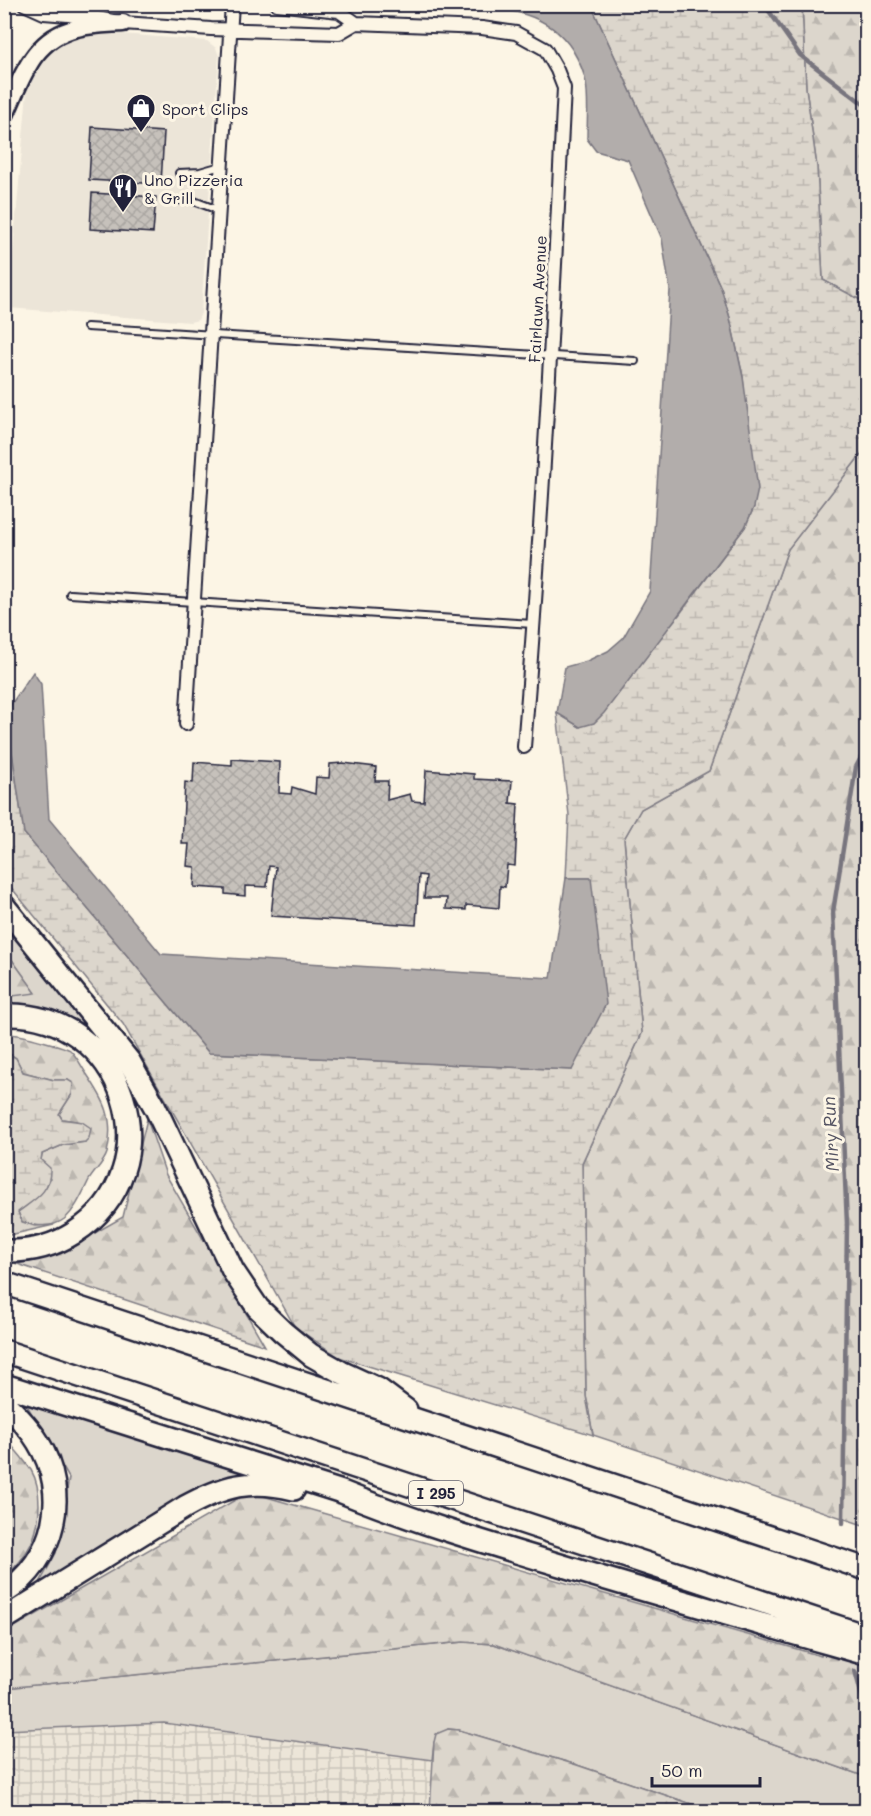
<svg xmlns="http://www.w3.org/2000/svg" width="871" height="1816" font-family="Mali,sans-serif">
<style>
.built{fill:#ece5d8}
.industrial{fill:url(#industrial-grid)}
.grass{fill:#dcd6cc;stroke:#7f7c84;stroke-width:1.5}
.forest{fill:url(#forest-firs);stroke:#7f7c84;stroke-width:1.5}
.wetland{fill:url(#wetland-marsh);stroke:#7f7c84;stroke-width:1.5}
.water{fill:#b2adab;stroke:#78757e;stroke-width:1.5}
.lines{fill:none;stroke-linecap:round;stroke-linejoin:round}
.stream{stroke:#78757e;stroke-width:4.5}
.building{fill:url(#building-cross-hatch);stroke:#22223b;stroke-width:1.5}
.lane-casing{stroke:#22223b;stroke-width:10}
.street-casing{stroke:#22223b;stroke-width:16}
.secondary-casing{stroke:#22223b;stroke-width:21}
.highway-casing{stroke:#22223b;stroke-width:26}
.lane{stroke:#fcf5e5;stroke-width:6}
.street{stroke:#fcf5e5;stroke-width:12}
.secondary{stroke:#fcf5e5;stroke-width:16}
.highway{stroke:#fcf5e5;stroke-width:21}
.labels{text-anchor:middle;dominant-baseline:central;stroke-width:6;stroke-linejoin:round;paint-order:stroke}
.shield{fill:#fcf5e5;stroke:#63616e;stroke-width:1.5}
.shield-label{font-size:15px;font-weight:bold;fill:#22223b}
.poi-label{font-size:16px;fill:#22223b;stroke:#fcf5e5;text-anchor:start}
.street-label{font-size:16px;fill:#22223b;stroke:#fcf5e5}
.water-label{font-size:18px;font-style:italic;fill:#545362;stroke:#fcf5e5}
</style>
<defs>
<pattern id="industrial-grid" width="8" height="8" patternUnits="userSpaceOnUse" patternTransform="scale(1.5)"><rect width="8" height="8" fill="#ece5d8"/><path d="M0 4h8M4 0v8" fill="none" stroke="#cac4ba"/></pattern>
<pattern id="forest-firs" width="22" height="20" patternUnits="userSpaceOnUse" patternTransform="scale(1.5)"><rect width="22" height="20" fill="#dcd6cc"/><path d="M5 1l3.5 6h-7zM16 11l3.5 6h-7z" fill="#bcb7b0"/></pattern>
<pattern id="wetland-marsh" width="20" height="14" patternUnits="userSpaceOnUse" patternTransform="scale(1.5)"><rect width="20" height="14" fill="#dcd6cc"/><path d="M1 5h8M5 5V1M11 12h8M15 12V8" fill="none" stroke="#bcb7b0"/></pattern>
<pattern id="building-cross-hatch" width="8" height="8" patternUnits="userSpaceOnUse" patternTransform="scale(1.5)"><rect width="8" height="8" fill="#c6c1bb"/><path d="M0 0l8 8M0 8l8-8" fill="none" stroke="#aaa6a2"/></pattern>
</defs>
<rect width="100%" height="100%" fill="#fcf5e5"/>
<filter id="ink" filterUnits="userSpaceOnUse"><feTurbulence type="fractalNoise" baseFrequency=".0167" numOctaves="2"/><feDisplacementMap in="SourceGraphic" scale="12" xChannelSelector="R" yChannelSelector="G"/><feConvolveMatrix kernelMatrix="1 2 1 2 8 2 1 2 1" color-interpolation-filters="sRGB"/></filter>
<g filter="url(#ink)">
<path class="built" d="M98,32L207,41L216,48L219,56L201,313L198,320L190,322L8,308L27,92L44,52L73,34Z"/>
<path class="industrial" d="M164,1723L432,1760L430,1811H5L4,1730Z"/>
<path class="grass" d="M4,920L10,928L87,1026L19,1007L5,1009V997L35,992L5,950Z
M25,1402L244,1471L240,1475L199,1488L37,1588L56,1553L69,1478Z
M463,1642L494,1644L866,1777V1811H712L577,1765L459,1730L448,1729L434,1742L432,1760L164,1723L5,1730L4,1688Z"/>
<path class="forest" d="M802,5H866V303L823,280L817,167L806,88Z
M866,448V1526L593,1435L586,1396L582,1163L642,1033L624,839L641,809L709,771L788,549Z
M4,950H5L36,993L5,997Z
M4,1035C9,1035 14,1034 18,1035C25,1036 66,1047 70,1050C77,1056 81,1066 86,1073C105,1101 115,1118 107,1153C104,1163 94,1171 89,1180C73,1213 64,1235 22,1222L18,1212C30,1202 44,1194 50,1179L41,1160L42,1154L63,1145L85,1142L82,1122L62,1119L59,1114L72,1094L68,1080H54L23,1072L16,1058L5,1051Z
M147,1119L166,1175L265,1346L17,1264L56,1255L123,1217Z
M4,1437C13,1447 23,1458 31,1470C37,1480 39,1493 39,1505C39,1536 28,1556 5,1577Z
M249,1492L821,1656L822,1652L866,1667V1777L494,1644L463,1642L5,1688L4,1633Z
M448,1729L459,1730L577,1765L712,1811H430L434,1742L436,1734Z"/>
<path class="wetland" d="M591,5H802L806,88L817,167L823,280L866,303V448L788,549L709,771L641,809L624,839L642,1033L582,1163L586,1396L593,1435L339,1357L295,1327L123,1024L5,880L4,748L10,738L24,833L209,1053L572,1070L590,878H566L569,815L557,713L580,727L679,615L745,527L754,507L743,377L730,318L721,288Z
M5,1051L16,1058L23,1072L54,1080H68L73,1083L72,1094L59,1114L62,1119L82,1122L91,1128L89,1138L85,1142L63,1145L42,1154L41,1160L50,1168C51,1192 35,1199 18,1212L22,1222L35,1226L54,1225L5,1236Z"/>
<path class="water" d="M456,5H591L721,288L730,318L743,377L758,489L754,507L745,527L604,713L594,723L580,727L557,713L565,667L587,661L608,651L623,638L650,591L670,290L662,239L628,160L596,151L587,139C587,120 589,102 586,83C584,71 578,59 572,49C545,8 499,9 456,5Z
M33,672L41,684L49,819L161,954L551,978L566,878H591L606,1004L572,1070L209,1053L24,833L10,738V706Z"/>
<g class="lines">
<path class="stream" d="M764,4L800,55L866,106
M843,1523L847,1224L833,912L856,767L866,748
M855,1671L866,1711"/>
</g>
<path class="building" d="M92,127L164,132L161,184L89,180Z
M92,193L156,197L153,233L90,229Z
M232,759L280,762L279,793L291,794L292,787L315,794L316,777L329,778L330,764L343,763L376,767L375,781H388L387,800L410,794L412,801L424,802L426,770L474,774V779L512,781L510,803L518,804L515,866L507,865L505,887L500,886L499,908L466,905V910L446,909L447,898H424L426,876L419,875L416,925L271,916L276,867L269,866L267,887L245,886V896L225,894V889L194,887L195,867L187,866L189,844H182L185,782L193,783L194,762L232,765Z"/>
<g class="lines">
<g class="lane-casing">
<path id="lane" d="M179,173L200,172L221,166
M178,200L194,201L218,210
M87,327L635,361
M70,594L533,624"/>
</g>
<g class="street-casing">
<path id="street" d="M24,4L44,13L92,17L123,23L211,29L339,33L356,23
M277,4L339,11L356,23L482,28L516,33L545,49L557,70L564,88C553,308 542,528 524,747
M186,724L232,4"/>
</g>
<g class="secondary-casing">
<path id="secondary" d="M4,117C22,79 31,39 77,28C91,24 108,24 123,23"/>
</g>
<g class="highway-casing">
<path id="highway" d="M4,906L129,1061L155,1107L233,1271L258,1308L283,1332L311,1355L341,1372L378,1389L406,1410
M4,1015C125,1010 176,1168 74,1233C52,1247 30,1252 4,1251
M4,1283L866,1569
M4,1351L866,1636
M4,1385L342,1492C410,1520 480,1541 550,1562C655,1594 761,1624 866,1654
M4,1403C17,1415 29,1427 38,1442C70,1493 56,1560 4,1593
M4,1619L185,1507C223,1486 251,1478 294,1489"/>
</g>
<use href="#lane" class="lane"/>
<use href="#street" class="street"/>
<use href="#secondary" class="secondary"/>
<use href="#highway" class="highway"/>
</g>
</g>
<defs>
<g id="shop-pin" transform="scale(1.5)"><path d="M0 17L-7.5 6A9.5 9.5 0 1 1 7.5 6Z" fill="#22223b" stroke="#fcf5e5"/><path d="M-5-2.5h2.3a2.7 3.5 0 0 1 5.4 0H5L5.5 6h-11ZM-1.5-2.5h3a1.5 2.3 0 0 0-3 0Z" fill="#fff"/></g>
<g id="restaurant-pin" transform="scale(1.5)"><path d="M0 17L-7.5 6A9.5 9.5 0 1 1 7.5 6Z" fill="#22223b" stroke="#fcf5e5"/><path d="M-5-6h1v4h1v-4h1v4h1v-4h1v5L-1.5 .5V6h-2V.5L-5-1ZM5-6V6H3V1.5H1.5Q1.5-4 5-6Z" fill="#fff"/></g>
</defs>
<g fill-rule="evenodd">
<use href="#shop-pin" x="141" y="108"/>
<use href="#restaurant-pin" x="123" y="188"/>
</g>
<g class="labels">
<rect class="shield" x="409" y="1481" width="54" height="24" rx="4.5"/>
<g class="shield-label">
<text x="436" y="1493">I 295</text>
</g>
<g class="poi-label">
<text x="162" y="108">Sport Clips</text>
<text x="144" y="179">Uno Pizzeria<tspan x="144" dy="18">&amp; Grill</tspan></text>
</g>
<g class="street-label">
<text transform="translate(537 299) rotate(-87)">Fairlawn Avenue</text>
</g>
<g class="water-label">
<text transform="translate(830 1134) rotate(-93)">Miry Run</text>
</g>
</g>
<rect width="871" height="1816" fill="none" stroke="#fcf5e5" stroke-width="24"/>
<rect x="12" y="12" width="847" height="1792" fill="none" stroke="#22223b" stroke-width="2" filter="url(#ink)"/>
<path d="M652 1777v9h108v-9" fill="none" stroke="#22223b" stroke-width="3"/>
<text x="661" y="1777" font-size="18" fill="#22223b" stroke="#fcf5e5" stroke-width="4.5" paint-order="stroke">50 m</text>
</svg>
